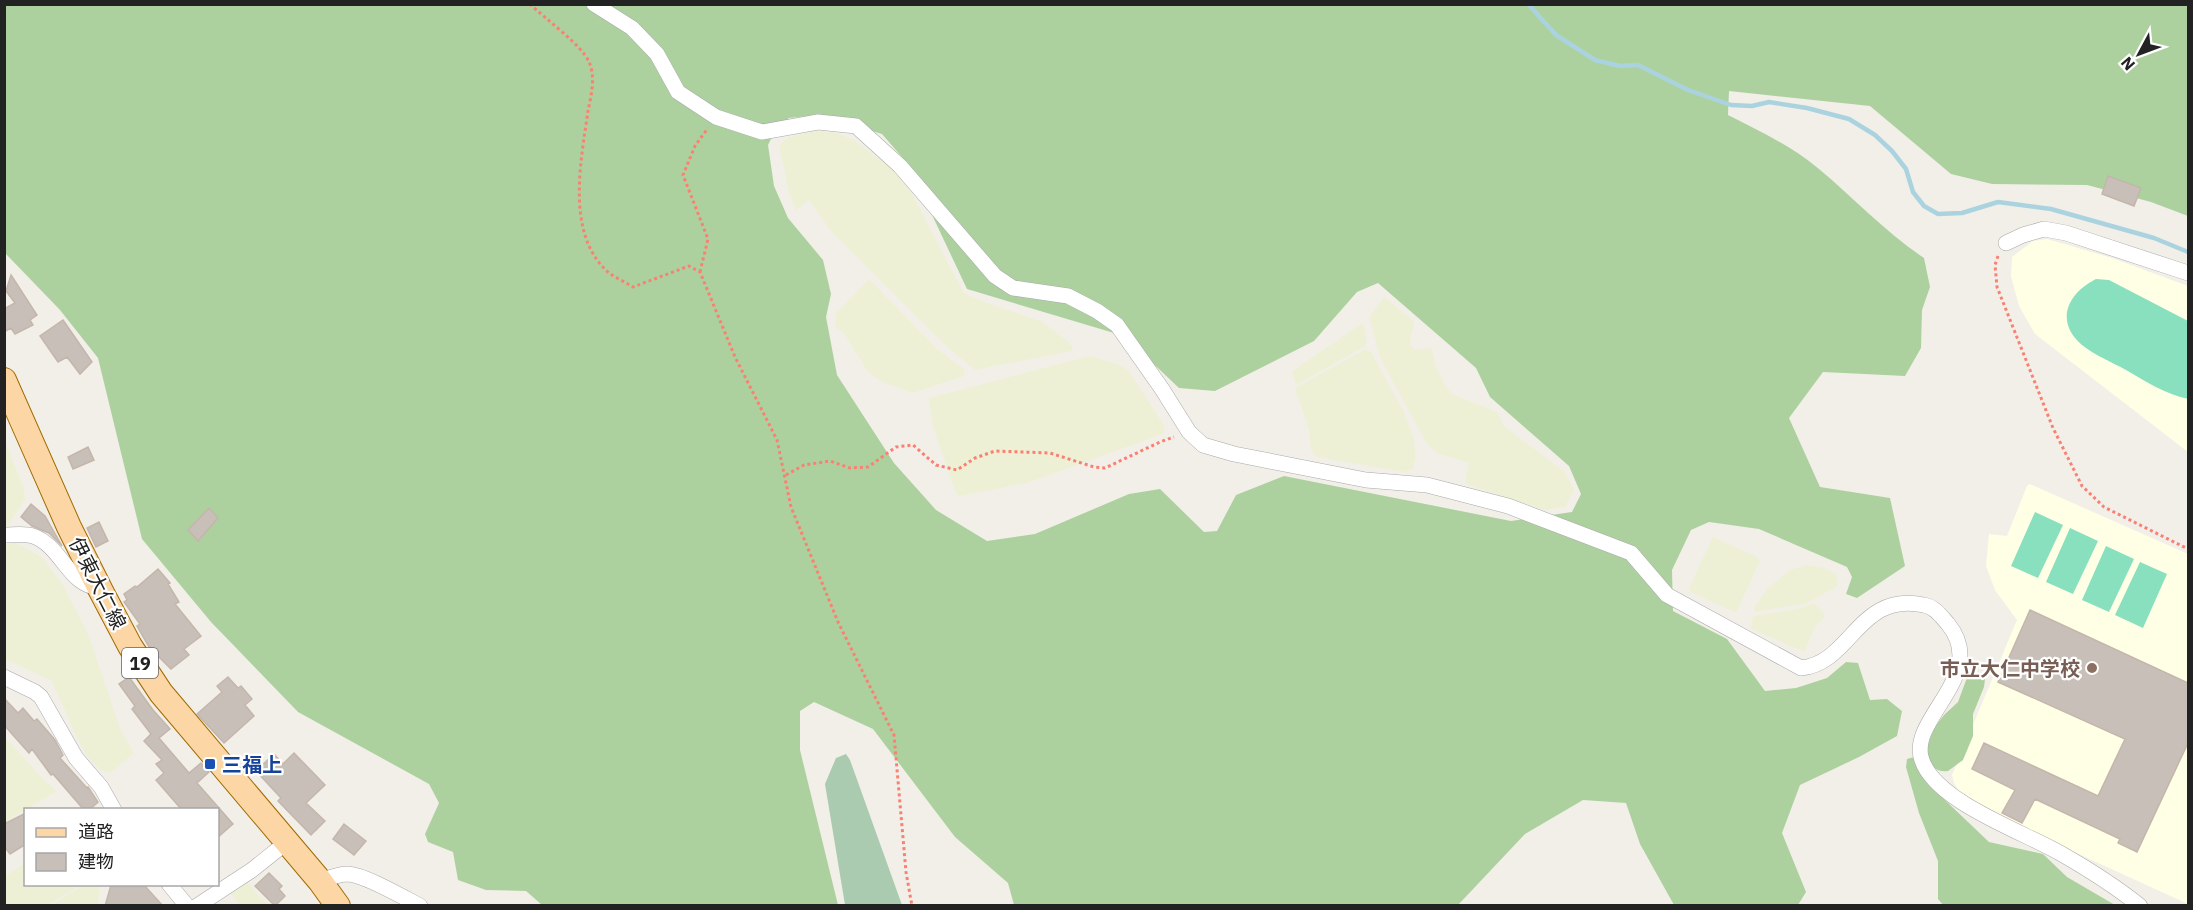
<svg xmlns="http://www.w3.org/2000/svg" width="2193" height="910" font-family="'IBM Plex Sans','Noto Sans JP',sans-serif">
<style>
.education{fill:#ffffe5}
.farmland{fill:#eef0d5}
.forest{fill:#add19e;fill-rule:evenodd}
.cemetery{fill:#aacbaf}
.pitch{fill:#88e0be}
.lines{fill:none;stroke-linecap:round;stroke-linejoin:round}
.stream{stroke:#aad3df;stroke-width:4.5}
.building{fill:#c7bfb8;stroke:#c4b6ab;stroke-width:1.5}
.street-casing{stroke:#a9a9a9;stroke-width:16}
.primary-casing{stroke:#a06b00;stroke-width:26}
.path{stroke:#fa8072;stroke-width:3;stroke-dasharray:3 3;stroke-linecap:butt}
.street{stroke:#fff;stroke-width:15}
.primary{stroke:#fcd6a4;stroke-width:24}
.education-dot{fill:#8d6e63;stroke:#fff;stroke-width:2}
.transit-dot{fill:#1a4fb4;stroke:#fff;stroke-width:2}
.labels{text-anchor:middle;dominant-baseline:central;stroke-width:4.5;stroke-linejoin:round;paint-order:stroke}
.shield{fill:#fff;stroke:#646464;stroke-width:1.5}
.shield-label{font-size:18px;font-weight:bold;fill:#222}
.street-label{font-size:20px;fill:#222;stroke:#fff}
.education-label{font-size:20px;font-weight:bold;fill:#785e54;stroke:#fff;text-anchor:end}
.transit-label{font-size:20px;font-weight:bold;fill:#164399;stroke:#fff;text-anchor:start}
</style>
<rect width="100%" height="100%" fill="#f2efe9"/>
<path class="education" d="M2047,239L2112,258L2188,286V452L2035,334L2019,306L2011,276L2012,257L2033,241Z
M2030,484L2188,554V904L2048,840L1973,800L1959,791L1954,783L1952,775L2017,620L1995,590L1986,566L1989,534L2007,536L2027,486Z"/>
<path class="farmland" d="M826,128L855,141L903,177L964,293L982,301L1043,322L1072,345V351L975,370L944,344L830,230L809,200L796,210L789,192L779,145L789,137Z
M869,279L936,348L965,370L964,376L912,393L882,382L868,372L845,335L835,326L836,313Z
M1384,297L1414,321L1410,343L1414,350L1432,348L1436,367L1445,385L1452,394L1497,412L1504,426L1564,471L1574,490L1565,507L1544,510L1470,485L1465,482L1469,463L1437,453L1427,444L1381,360L1369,317Z
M1361,324L1364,325L1367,343L1365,346L1296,385L1292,371Z
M1366,349L1371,352L1403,410L1413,436L1416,455L1413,469L1405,472L1317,457L1311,450L1309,429L1295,388Z
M1090,356L1123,366L1131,374L1165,427L1163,434L1027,483L959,496L954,488L933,427L929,398Z
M5,445H7L24,489L25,499L7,527H5Z
M1713,537L1757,557L1760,561L1736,613L1691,592L1689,588Z
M13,541L43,558L63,585L88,634L120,728L131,747L133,754L110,773L101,770L87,756L77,738L52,681L5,659L4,546Z
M1806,565L1822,567L1836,574L1838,586L1807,603L1755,612L1754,608L1767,589L1790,570Z
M1814,603L1824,613V617L1814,629L1804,652L1750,628L1753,616L1800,608Z
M5,737L45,781L57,791L5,822Z
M25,863L26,884L81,885L48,905H5V876Z
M246,880L259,896L269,905H240L229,892Z
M85,884L100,885L98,905H52Z"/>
<path class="forest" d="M5,5H2188V216L2151,202L2087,185L1992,184L1951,174L1870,106L1729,91L1728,115C1759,131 1792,146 1819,169C1854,198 1885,232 1924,258L1930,287L1922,310L1921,348L1905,376L1823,372L1789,418L1820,487L1890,498L1905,566L1857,598L1846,594L1852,577L1847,567L1759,529L1709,522L1691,530L1672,570L1673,611L1727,639L1765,691L1796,688L1827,678L1846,662L1858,663L1870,700L1887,699L1902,711L1897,736L1859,757L1800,785L1782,833L1806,892L1798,905H1674L1640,844L1626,803L1583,800L1525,834L1458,905H1014L1008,883L955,837L873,729L814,702L800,711V750L838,905H542L526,891L486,890L458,880L453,852L428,842L425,834L439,803L429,784L298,712L211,622L142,539L98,358L60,310L5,253ZM818,115L882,134L908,164L967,289L1124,336L1179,388L1215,391L1314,341L1357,292L1378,283L1476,368L1490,397L1569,466L1581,494L1572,512L1511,521L1284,476L1236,495L1217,531L1204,532L1160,489L1129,494L1035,534L987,541L936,510L894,463L837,375L826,317L831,294L823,260L788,218L774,186L768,145L776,129L789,118Z
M1976,672L1985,679L1984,687L1973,714V736L1963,760L1948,771C1934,773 1930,764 1925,752L1934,728L1944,715L1958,702L1968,675Z
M1914,757L1926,782L1989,842L2043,854L2067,877L2115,905H1943L1938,899V861L1919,813L1906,767L1907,759Z"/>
<path class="cemetery" d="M846,754L850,760L902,905H845L825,784L836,758Z"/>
<path class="pitch" d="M2096,279L2109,280L2188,321V399C2165,394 2147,382 2126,370C2112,362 2094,355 2082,345C2054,321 2068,293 2096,279Z
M2035,512L2063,525L2038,578L2011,566Z
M2070,528L2098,541L2073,594L2046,582Z
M2106,546L2134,559L2109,612L2082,600Z
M2140,562L2167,574L2143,628L2115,615Z"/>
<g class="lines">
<path class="stream" d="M1528,4L1556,35L1595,60L1620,66L1638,65L1688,90L1731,105L1752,106L1769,102L1807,108L1849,119L1875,135L1892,151L1906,169L1913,192L1924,206L1938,214L1962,213L1998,202L2051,209L2154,238L2188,252"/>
</g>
<path class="building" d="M2108,176L2141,188L2134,206L2102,194Z
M11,275L37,315L30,320L33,325L15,334L11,328L4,332V309L15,303L6,291Z
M63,320L92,362L80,374L67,357L58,362L40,336Z
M88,447L94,460L73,469L68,457Z
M31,504L45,516L62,546L49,533L32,526L21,517Z
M209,508L218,518L198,541L188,530Z
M99,522L108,541L96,547L87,528Z
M158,569L170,583L168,584L179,602L175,604L201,636L184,649L189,655L171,669L149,647L137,626L140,624L124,602L127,600L124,594L135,586L137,587Z
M2030,610L2188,683V743L2137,852L2118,843L2120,839L2035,799L2022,823L2002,813L2015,790L1972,769L1984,743L2098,796L2125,739L1998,682Z
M129,677L153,710L170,729L159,738L189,773L201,763L209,772L197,783L233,824L218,837V810H182L156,780L164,773L156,764L162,760L144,741L151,734L132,709L135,706L119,684Z
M228,677L238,688L241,686L252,699L245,705L254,716L224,743L197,714L222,692L217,686Z
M4,698L18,713L23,708L34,721L37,719L55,740L63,755L60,758L87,788L88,787L98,802L89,810H84L53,774L51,775L32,749L29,753L4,725Z
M294,753L325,785L306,803L325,821L311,835L278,801L281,798L256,771L274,754L283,764Z
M26,813V844L10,854L4,846V824Z
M344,824L366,841L354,855L333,839Z
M269,873L282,886L279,889L285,896L275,906L255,886Z
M111,885H144L163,906H105Z"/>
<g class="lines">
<g class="street-casing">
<path id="street" d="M594,4L632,28L657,54L678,92L716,117L762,132L818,122L856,126L900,166L995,276L1013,288L1068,296L1097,311L1117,325L1162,389L1189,432L1203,445L1234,454L1366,480L1427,485L1508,506L1631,553L1667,595L1801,668C1852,663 1858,591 1924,605C1935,607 1941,616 1948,624C1989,674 1911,717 1921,757C1932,801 2024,832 2060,853C2088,869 2115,886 2140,906
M2006,243L2023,235L2044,229L2066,233L2188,273
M4,535C14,535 24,533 33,536C62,546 68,586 100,588
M4,677L35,692L41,697L76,758L101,787L114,810
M320,881C329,878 338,874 348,874C365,875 403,897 420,906
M169,884L187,906
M197,906L252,870L287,842"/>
</g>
<g class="primary-casing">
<path id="primary" d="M4,380L69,527L101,591L130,646L161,693L320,881L338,906"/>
</g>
<path class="path" d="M530,4C544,18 582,45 589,62C596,77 591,96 588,111C581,161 565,235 609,273C616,278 625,282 633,287L689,266L700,272L735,357L777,440L791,507L838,622L894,735L906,872L912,906
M1998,256L1995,265L1997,287L2053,428L2082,486L2104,507L2188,549
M700,272L708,239L683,175L695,146L708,128
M786,475L804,465L830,461L850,468L868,467L896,447L913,445L936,465L957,470L975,458L995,451L1050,453L1094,467L1105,468L1160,442L1174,437"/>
<use href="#street" class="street"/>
<use href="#primary" class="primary"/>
</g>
<circle class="education-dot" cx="2092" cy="668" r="6"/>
<rect class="transit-dot" x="204" y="758" width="12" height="12" rx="3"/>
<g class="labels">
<rect class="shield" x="122" y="648" width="36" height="30" rx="4.5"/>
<g class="shield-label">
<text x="140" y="663">19</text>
</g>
<g class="street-label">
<text transform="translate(98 583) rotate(63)">伊東大仁線</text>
</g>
<g class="education-label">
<text x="2080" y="668">市立大仁中学校</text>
</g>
<g class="transit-label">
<text x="222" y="764">三福上</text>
</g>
</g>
<rect width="2193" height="910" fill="none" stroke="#222222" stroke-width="12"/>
<rect x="24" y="808" width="195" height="78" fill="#ffffff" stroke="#a7a7a7" stroke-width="1.5"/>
<rect x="36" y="828" width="30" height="9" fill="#fcd6a4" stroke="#a7a7a7" stroke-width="1.5"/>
<text x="78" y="838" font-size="18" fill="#222222">道路</text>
<rect x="36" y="853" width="30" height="18" fill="#c7bfb8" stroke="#a7a7a7" stroke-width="1.5"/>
<text x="78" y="868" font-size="18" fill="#222222">建物</text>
<g transform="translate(2139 54) rotate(229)" stroke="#ffffff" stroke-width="4.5" paint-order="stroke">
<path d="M0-4.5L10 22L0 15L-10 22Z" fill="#222222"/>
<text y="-9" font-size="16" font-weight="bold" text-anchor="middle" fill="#222222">N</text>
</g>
</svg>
